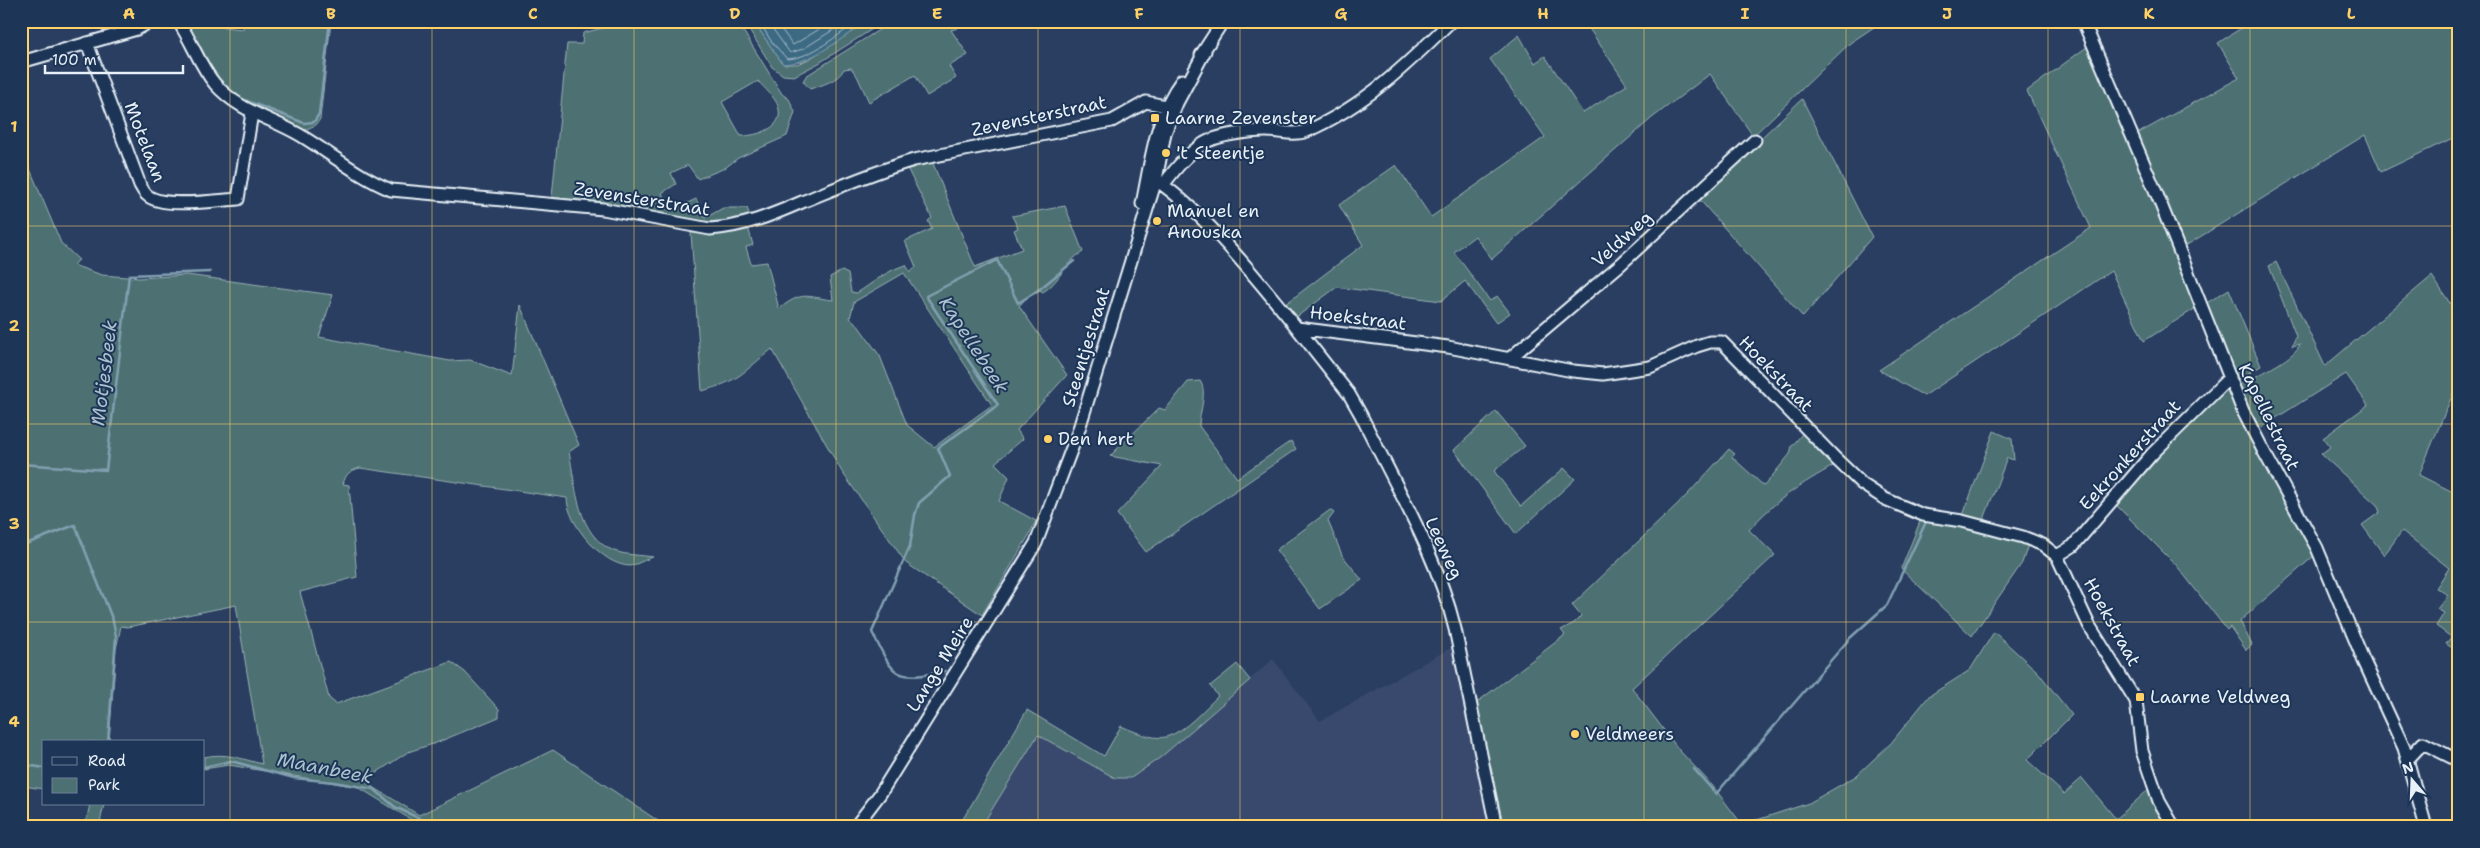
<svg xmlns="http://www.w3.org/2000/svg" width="2480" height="848" font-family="'Shantell Sans',sans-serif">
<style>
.built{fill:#37496d}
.green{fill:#4d7172;stroke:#9ab1b5;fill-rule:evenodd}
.water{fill:#3e6a83;stroke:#82a0b2}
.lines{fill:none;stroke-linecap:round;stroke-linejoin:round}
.shore{stroke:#a4bbc9;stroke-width:1}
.stream{stroke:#82a0b2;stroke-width:2.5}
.minor-casing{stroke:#e8f1f8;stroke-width:15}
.minor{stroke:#1d3557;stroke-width:11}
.grid{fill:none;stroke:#ffd166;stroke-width:1;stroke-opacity:0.55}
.poi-dot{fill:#ffd166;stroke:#1d3557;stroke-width:2}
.labels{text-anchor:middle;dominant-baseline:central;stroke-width:4;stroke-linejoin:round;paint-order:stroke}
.street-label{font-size:18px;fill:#e8f1f8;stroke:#1d3557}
.poi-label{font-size:18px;fill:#e8f1f8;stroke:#1d3557;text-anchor:start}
.water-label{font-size:19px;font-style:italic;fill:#acc2cf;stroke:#1d3557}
.neatline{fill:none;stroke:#ffd166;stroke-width:2}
.grid-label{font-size:16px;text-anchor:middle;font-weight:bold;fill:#ffd166}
</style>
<rect width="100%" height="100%" fill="#293e61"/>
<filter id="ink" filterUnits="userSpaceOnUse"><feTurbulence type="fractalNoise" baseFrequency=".02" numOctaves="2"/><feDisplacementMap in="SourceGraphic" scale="10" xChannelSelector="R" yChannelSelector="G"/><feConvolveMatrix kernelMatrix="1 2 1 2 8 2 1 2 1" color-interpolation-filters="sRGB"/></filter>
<g filter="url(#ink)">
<path class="built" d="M1454,646L1490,827H981L1038,735L1115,778H1131L1161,757L1273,659L1320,721Z"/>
<path class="green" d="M182,21H216L215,26L243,29L244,21H331L320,119L316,125L304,130L251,107L212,76Z
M630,21H737L782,94L789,99L795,112L787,136L738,158L725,168L698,179L688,165L671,173L676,184L662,193L671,211L696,199L705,218L723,208H747L749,213L747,219L704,222L552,197L567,44H582L583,33ZM758,81C764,88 775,97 778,106C786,128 757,136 741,136L722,102Z
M744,21H753L783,64H797L809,59L868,21H885L819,63L794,76L783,75L772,67Z
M893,21H964L958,28L951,30L968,55L949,66L956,78L927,96L915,75L869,102L857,76L851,68L844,69C838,81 822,85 810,89L803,81L806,76Z
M1584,21H1883L1850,43L1753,136L1710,74L1652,118L1492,259L1475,236L1454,252L1490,301L1497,296L1510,313L1496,323L1465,281L1441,301L1337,287L1295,318L1284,305L1363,245L1339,205L1396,165L1431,217L1545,137L1490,59L1519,35L1535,63L1545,56L1583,113L1627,85Z
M2252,21H2327L2328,23L2332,21H2459V135L2381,172L2365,135L2182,248L2137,134L2239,78L2218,43Z
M2088,46L2145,177L2196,308L2144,341L2111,271L1924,396L1879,370L2091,228L2027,91Z
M1802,99L1872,237L1803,317L1698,198Z
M932,161L975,267L1022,249L1014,230L1018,228L1012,216L1065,206L1083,252C1065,261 1060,282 1043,292L1038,289L1028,296L1019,306L1067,375L1017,430L1023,439L995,463L1009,477L999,501L1036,521L1028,537L982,615L906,563L842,472L772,349C743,372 740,381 702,391L691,233L729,232L748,227L753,245L746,247L751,264L767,262L779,309C803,290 806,297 833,300L830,277L842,271L848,274L851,292L857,293C873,283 887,270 906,265L910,272L916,267L905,241L932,229L928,221L932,218L906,166ZM904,273L992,405L934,447L907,425L880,356L857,324L850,318L854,302Z
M27,162L61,243L79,260L73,265L102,275L139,278L187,275L333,295L319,337L450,361L470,360L512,376L520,305L579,445L569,452C576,486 577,536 614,551C625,555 640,555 653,557C646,559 636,565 630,566C603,566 567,523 567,498L360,468C349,471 346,474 343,484L349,485L357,577L300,592L329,698L336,704L451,662L465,672L495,705L499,709V717L436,743L408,752L373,775L360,779L419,815L553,750L667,827H423L358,787L229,765L204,769V757C225,752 242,759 262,764L236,605L128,627L121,626L116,649L109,742H44V789L22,786L21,789V164Z
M2276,262L2325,366L2432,276L2459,317V379L2419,475L2459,495V652L2446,644L2451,637L2436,626L2444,613L2437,609L2448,595L2436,588L2449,568L2402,531L2384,555L2362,525L2380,512L2377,505L2321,454L2330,447L2323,438L2368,405L2346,374L2257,430L2239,385C2254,377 2295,359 2300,344L2292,346L2296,336L2269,266Z
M2229,289L2261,366L2236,380L2205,304Z
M1200,381C1208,391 1199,414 1199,426L1237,478L1291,441L1296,449L1146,552L1117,514L1162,466L1110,456L1159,408L1165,410L1188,382Z
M2226,388L2252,442L2315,555L2240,621L2252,645L2246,650L2230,627L2227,630L2177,566L2116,505L2180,434Z
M1496,411L1525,446L1494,471L1521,506L1564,468L1575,479L1516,534L1454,450Z
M1994,431L2012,439L2014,460L2007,458L1983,522L1962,518Z
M1802,434L1835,465C1801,484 1775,500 1749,530L1775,555L1632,688L1679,750L1712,785L1741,823L1760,819L1809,803L1856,776L1891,743L1929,696L1970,670L1994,632L2038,672L2072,715L2027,760L2064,794L2082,778L2116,819L2148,790L2168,827H1504L1476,703L1565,635L1561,630L1574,623L1581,616L1572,605L1688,494L1729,449L1735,454L1732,457L1764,486L1790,454L1792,446Z
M1330,510L1334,513L1328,521L1342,555L1362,580L1320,609L1276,550Z
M1921,519L1967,528L2028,545L2022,563L1972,636L1901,569Z
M1237,664L1250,680L1161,757L1131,778H1115L1038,735L981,827H965L960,824L1027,710L1104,756L1121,726C1133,731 1152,740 1166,737C1186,731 1203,710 1218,696L1210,686Z
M90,804H104L99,827H85Z"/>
<path class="water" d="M753,21H868C842,37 814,63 783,64Z"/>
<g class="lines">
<path class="shore" d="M759,21L771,41L787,59C812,58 838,34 859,21
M767,21L790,53L803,49L847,21
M775,21L793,45L833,21"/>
<path class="stream" d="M242,99L304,123L314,122L319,114L330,21
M21,464L106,470L129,275L210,272
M21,527L26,544L75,525L113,621L116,637L108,742
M945,671C893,682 894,676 872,632L910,546L915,515L919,503L950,476L938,448L998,405L926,296L997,260L1018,303L1036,292L1074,261
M21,764L44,768
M204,767L231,761L294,778L334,782L374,789L395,807L425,821L432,827
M1694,769L1716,794L1850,638L1887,605L1925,524"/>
<g class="minor-casing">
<path id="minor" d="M178,21C192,41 199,65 215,84C240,112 269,117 300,135C330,153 359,177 391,190L603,209L710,229C743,227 772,215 802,202C839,187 876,171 914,160L1112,121L1146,102L1175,108
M2083,21L2158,197L2243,411L2264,452L2317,548L2363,659L2404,748L2426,827
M87,43L140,185C142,188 144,193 147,195C161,209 219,200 238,199L252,113
M1201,55L1223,21
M21,62L137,29L152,21
M1148,175C1201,207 1257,279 1297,328L1448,347L1573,371L1603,374L1650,367L1697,346L1710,342H1722L1836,459L1862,484L1885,499L1923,515L1962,521L2023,537L2043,545L2057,556L2089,625L2136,701L2142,751L2159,801L2174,827
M1164,184C1175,169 1187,154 1203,144C1215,135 1251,131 1266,131C1279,131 1294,136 1307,131C1363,107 1409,63 1451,21
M1142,204C1151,161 1155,116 1182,80
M1297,328L1349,394L1361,415C1395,485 1437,554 1455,629L1496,827
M1509,359L1621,264L1755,140
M2057,556L2073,546L2152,454L2230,377
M2408,759L2423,743L2459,761
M855,827L880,794L1036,543L1078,432L1156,180L1165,133L1177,103L1205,51"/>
</g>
<use href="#minor" class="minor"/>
</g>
</g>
<path class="grid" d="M230,21V827M432,21V827M634,21V827M836,21V827M1038,21V827M1240,21V827M1442,21V827M1644,21V827M1846,21V827M2048,21V827M2250,21V827M21,226H2459M21,424H2459M21,622H2459"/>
<g class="poi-dot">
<rect x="1150" y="113" width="10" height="10" rx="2.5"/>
<circle cx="1166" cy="153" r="5"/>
<circle cx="1157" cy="221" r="5"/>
<circle cx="1048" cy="439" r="5"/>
<rect x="2135" y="692" width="10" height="10" rx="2.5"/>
<circle cx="1575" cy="734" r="5"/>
</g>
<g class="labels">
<g class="street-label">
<text transform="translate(1039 116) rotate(-12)">Zevensterstraat</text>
<text transform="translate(145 142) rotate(69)">Motelaan</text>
<text transform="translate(642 199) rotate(9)">Zevensterstraat</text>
<text transform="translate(1622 239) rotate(-42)">Veldweg</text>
<text transform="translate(1358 318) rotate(7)">Hoekstraat</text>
<text transform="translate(1086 347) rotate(-73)">Steentjestraat</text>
<text transform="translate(1776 374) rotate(46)">Hoekstraat</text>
<text transform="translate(2269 417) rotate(64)">Kapellestraat</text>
<text transform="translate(2130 455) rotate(-48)">Eekronkerstraat</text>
<text transform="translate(1444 548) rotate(65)">Leeweg</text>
<text transform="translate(2112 622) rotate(61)">Hoekstraat</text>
<text transform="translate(940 664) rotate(-58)">Lange Meire</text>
</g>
<g class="poi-label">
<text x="1165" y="118">Laarne Zevenster</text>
<text x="1176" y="153">'t Steentje</text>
<text x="1167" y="211">Manuel en<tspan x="1167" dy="21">Anouska</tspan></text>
<text x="1058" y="439">Den hert</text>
<text x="2150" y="697">Laarne Veldweg</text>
<text x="1585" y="734">Veldmeers</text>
</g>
<g class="water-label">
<text transform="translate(974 345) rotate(57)">Kapellebeek</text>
<text transform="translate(104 373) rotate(-83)">Motjesbeek</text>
<text transform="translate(325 768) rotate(11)">Maanbeek</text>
</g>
</g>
<rect width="2480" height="848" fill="none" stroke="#1d3557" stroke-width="55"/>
<rect x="42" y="740" width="162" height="65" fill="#1d3557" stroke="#6e8097"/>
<rect x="52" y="757" width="25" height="8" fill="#1d3557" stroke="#6e8097"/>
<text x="88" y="766" font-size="15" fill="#e8f1f8">Road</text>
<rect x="52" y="778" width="25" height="15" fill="#4d7172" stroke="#6e8097"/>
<text x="88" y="790" font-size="15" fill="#e8f1f8">Park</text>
<g transform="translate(2412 780) rotate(341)" stroke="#1d3557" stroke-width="4" paint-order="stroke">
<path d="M0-4L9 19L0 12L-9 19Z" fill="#e8f1f8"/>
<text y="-8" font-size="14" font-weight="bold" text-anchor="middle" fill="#e8f1f8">N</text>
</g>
<path d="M45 65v8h138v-8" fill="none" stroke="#e8f1f8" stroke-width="2.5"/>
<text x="52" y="65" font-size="15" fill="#e8f1f8" stroke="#1d3557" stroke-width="4" paint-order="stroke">100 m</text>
<rect x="28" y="28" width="2424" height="792" class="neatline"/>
<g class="grid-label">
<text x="129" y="19">A</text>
<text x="331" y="19">B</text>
<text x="533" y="19">C</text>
<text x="735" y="19">D</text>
<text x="937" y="19">E</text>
<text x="1139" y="19">F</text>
<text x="1341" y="19">G</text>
<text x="1543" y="19">H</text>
<text x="1745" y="19">I</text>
<text x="1947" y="19">J</text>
<text x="2149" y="19">K</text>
<text x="2351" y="19">L</text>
<text x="14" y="132">1</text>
<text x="14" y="331">2</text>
<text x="14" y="529">3</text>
<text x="14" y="727">4</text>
</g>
</svg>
